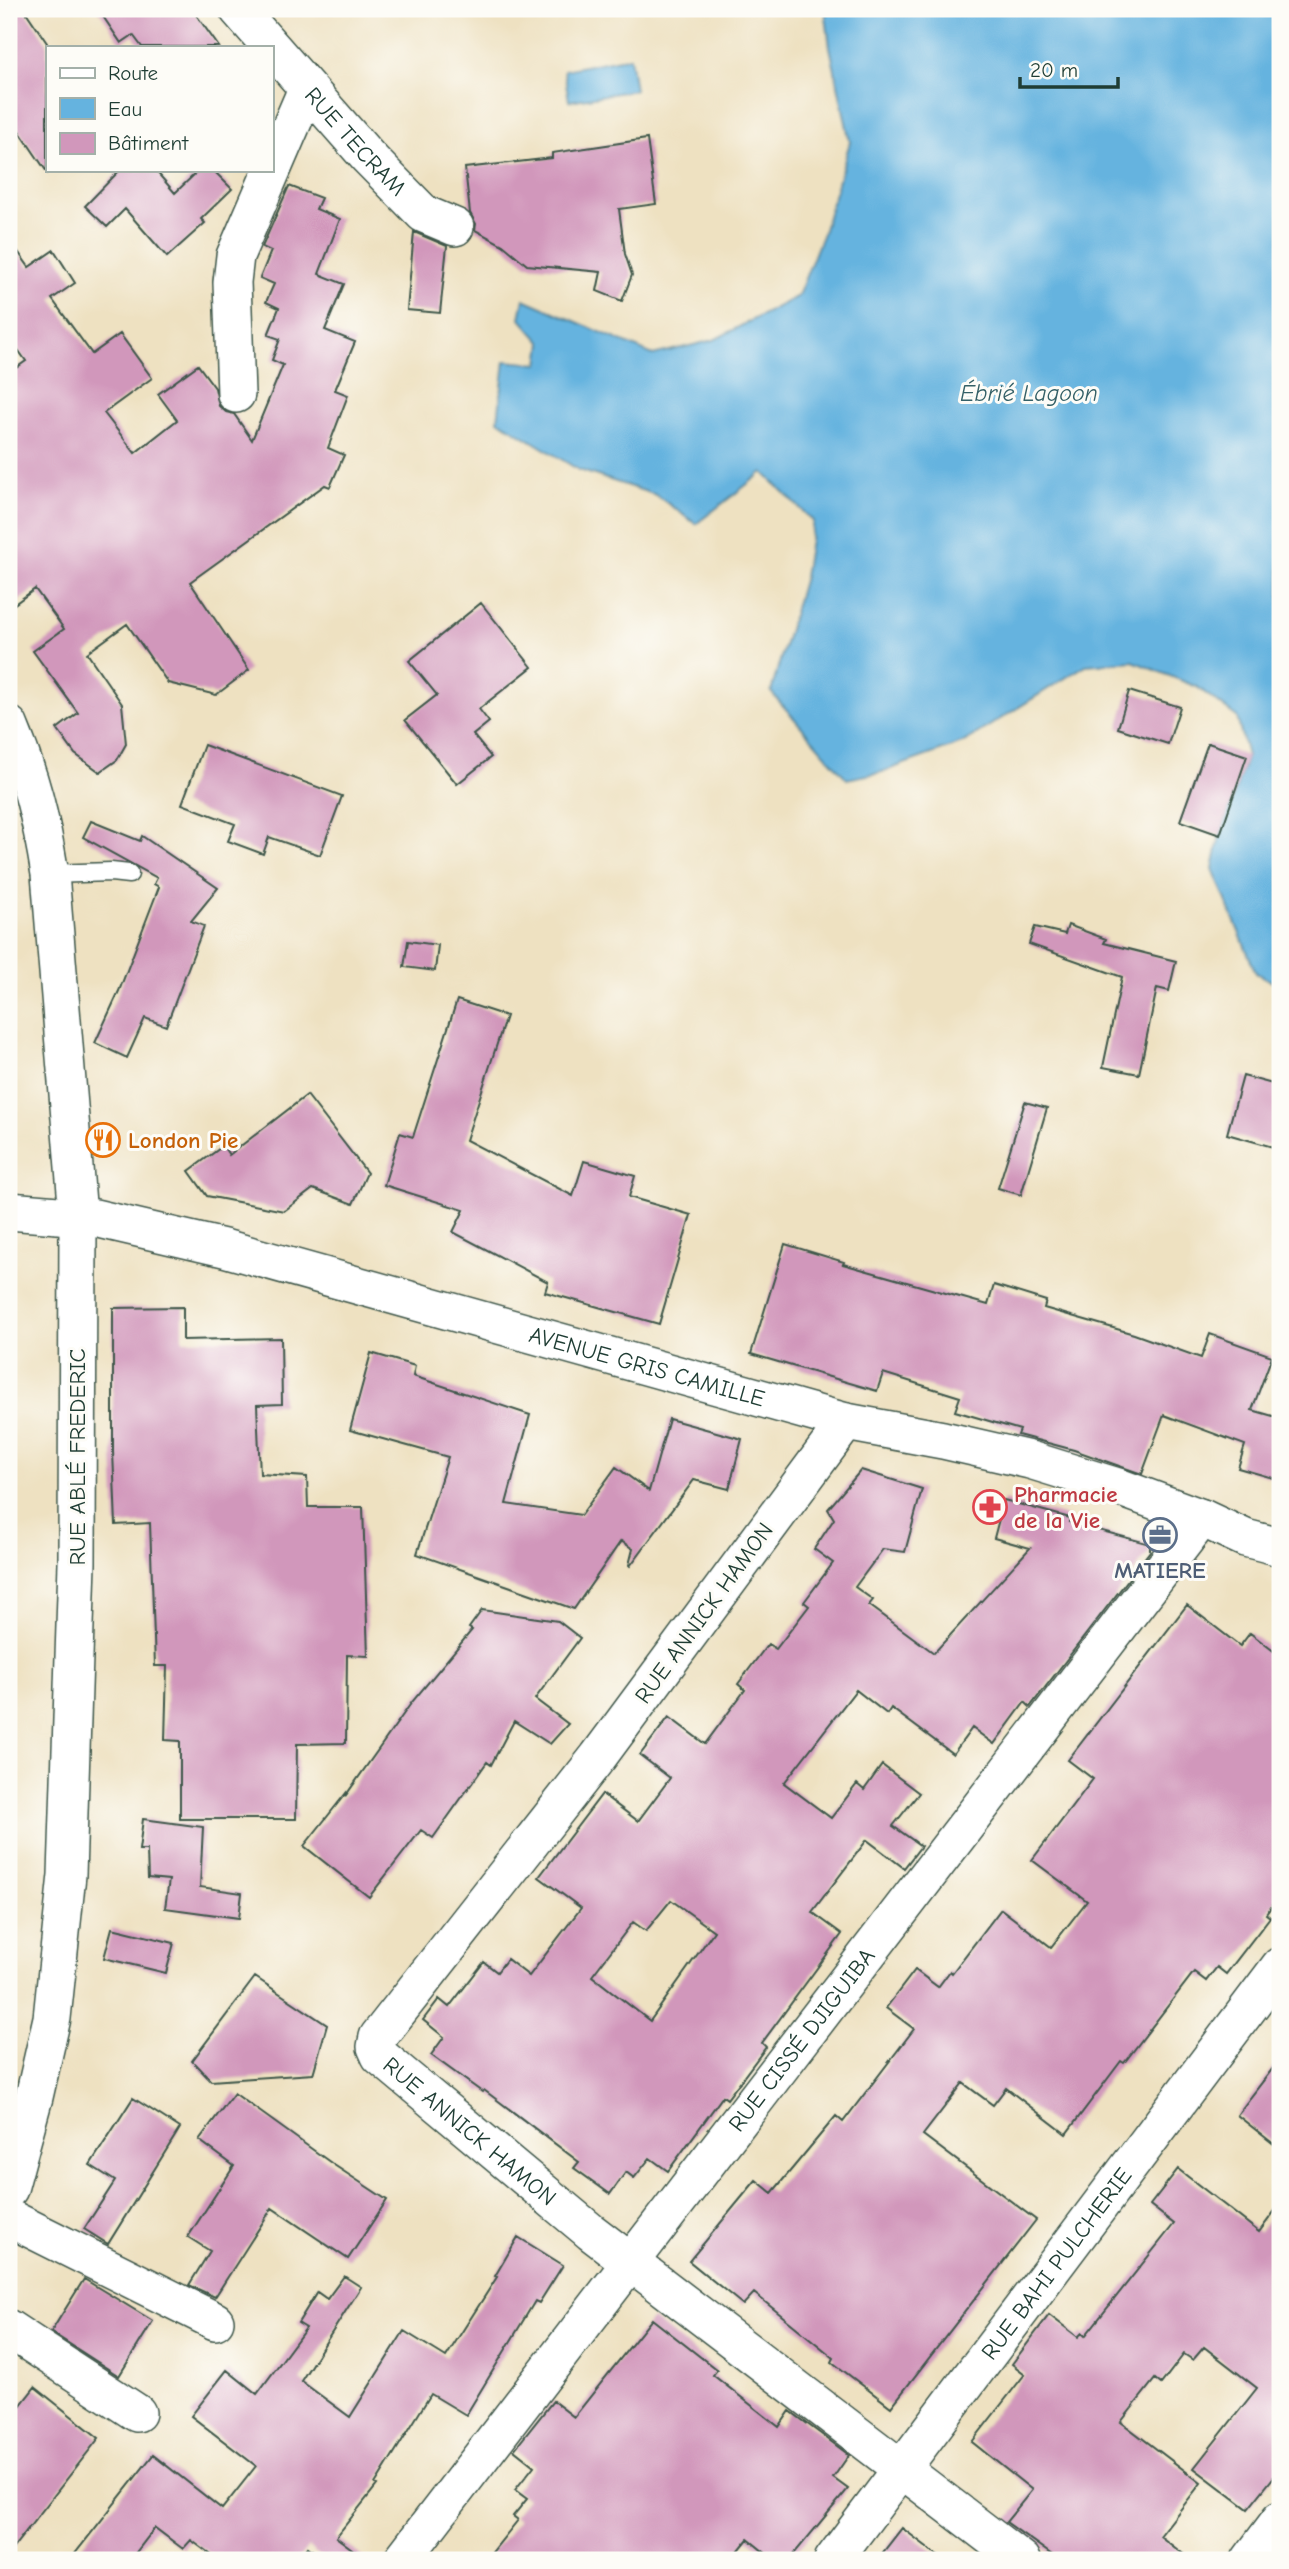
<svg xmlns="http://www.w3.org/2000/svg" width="1289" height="2569" font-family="'Comic Neue',sans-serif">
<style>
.water{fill:#65b3df;stroke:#42788a;stroke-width:2}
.building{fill:#d197bb;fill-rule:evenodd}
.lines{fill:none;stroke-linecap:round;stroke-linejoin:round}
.service-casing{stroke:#3e5649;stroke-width:21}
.minor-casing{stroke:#3e5649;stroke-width:40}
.service{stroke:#fff;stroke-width:18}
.minor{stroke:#fff;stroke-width:37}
.labels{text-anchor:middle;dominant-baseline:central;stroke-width:6;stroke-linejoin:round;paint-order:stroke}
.street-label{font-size:23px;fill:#1f3d34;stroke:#fdfcf7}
.food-label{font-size:23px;font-weight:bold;fill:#c56008;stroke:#fdfcf7;text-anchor:start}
.health-label{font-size:23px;font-weight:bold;fill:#be3a42;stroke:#fdfcf7;text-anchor:start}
.service-label{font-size:23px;font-weight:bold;fill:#4e5e75;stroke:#fdfcf7}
.water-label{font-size:24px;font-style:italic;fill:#346067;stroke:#fdfcf7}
</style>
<rect width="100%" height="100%" fill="#fdfcf7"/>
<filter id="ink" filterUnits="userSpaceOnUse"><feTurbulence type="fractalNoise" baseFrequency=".0143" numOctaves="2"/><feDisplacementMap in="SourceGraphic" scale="14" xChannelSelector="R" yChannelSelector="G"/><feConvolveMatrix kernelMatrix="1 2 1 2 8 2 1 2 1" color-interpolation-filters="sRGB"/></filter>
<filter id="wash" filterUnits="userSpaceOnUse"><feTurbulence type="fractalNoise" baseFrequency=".00686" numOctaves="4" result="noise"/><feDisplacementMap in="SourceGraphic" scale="28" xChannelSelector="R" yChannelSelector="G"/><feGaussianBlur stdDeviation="1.57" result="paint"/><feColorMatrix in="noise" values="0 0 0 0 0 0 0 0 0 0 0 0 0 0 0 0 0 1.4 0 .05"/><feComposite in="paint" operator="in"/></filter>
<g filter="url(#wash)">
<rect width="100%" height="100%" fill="#eee1c1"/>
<path class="water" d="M825,9H1280V986L1256,973L1213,869L1220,835L1247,756L1237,717L1197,687L1133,661L1086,665L962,743L882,772L847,779L771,692L804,577L813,521L763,472L696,524L656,495L579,470L498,420L505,361L539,364L542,343L520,318L524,299L653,355L714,340L798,296L823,233L850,142L830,47Z
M630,57L635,90L569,101L564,70Z"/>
<g id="blocks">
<path class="building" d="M9,9H24L47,43V172L9,116Z
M98,9H192L219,47H142L133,35L121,43Z
M647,139L656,204L619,209L625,254L632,275L622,301L597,291L601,272L527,265L503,245L475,230L476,224L470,213L465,168L552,158V153Z
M120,170H155L175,193L199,170H213L232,189L201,219L205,223L167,257L125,209L107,227L85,206Z
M289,186L321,198L316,209L340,219L319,274L344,284L325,330L355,342L335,390L348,395L328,448L344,455L330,487L325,485L190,582L249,670L216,695L168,683L127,624L87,653L122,704L126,744L117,760L100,772L75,754L57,729L78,713L33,651L64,629L35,589L9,608V373L26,361L9,337V239L29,267L54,250L75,283L52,299L92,354L120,334L152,378L104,413L135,453L177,420L158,394L198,365L215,388L219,406L226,412L234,414L252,440L283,365L272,360L280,339L268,335L279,308L266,302L274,284L260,278L271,251L262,247Z
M414,232L447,246L440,313L407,310Z
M481,603L532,667L479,709L489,722L473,735L491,757L457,784L405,720L437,695L409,661Z
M1129,691L1180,707L1168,744L1118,728Z
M1208,743L1247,756L1220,835L1180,821Z
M204,745L342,796L320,855L269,837L263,854L228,841L235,824L182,804Z
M91,821L140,841L142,836L218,888L191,921L204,926L166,1026L145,1018L127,1058L95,1043L119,991L159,887L154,884L157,878L83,837Z
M1068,925L1106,939L1104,943L1176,961L1169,991L1157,988L1139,1074L1103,1067L1122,977L1029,944L1035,927L1065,934Z
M408,941L438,945L435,971L404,967Z
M457,1000L506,1016L466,1140L573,1196L584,1161L635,1176L629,1197L691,1215L659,1324L545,1292L548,1282L453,1232L464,1210L384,1185L400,1133L413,1137Z
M1243,1076L1280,1086V1149L1227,1134Z
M307,1095L367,1173L353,1204L313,1189L284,1211L207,1196L189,1171L223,1146L229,1155Z
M1025,1102L1047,1108L1021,1195L998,1188Z
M785,1244L844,1262L843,1264L988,1305L994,1285L1046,1301L1044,1308L1134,1334L1201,1358L1210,1334L1272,1356L1252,1410L1280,1418V1480L1238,1468L1245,1445L1164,1415L1142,1474L1074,1450L1018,1435L1020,1430L955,1411L960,1397L883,1373L877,1391L751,1354Z
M183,1307V1340L281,1338L282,1404L257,1405L260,1474L307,1477L308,1507H363L368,1656L347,1655L346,1743L297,1744L296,1819H180V1741L165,1740L167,1666H155L150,1523L116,1525L113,1451V1308Z
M371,1353L415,1366L413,1376L530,1415L506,1504L581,1515L616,1467L649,1491L669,1419L742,1439L729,1489L694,1480L630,1566L629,1565L633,1549L621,1541L574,1609L417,1554L448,1457L350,1430Z
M861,1470L922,1489L905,1552L883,1549L855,1587L873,1600L869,1605L934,1653L1030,1548L994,1538L1004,1500L1070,1518L1069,1522L1150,1544V1551L1030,1707L1025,1702L994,1744L972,1728L953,1754L891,1708L887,1714L856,1690L784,1783L831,1818L857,1784L864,1790L882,1765L919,1793L893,1826L921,1846L904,1868L867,1840L812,1912L842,1934L762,2043L766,2047L727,2099L723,2096L668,2171L650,2158L634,2178L626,2172L610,2194L574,2168L579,2162L484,2090L482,2092L431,2055L444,2037L423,2020L439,1999L449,2007L484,1962L497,1972L507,1959L529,1976L581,1908L539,1877L602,1794L638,1821L670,1778L640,1755L669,1717L705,1744L745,1690L738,1684L768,1644L776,1649L809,1606L804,1602L833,1563L814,1549L834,1519L828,1509ZM671,1900L714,1931L650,2021L592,1976L633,1922L646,1931Z
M1187,1605L1240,1646L1250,1633L1280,1656V1895L1266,1914L1270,1917L1226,1974L1217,1967L1206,1981L1194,1972L1124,2063L1121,2061L1066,2134L1006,2088L993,2105L963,2083L923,2135L1036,2220L891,2407L832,2362L834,2358L754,2293L743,2305L689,2261L756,2180L772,2193L836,2116L843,2122L914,2029L886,2008L915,1970L938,1987L950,1971L952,1973L1001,1909L1051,1947L1087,1901L1032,1860L1093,1779L1068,1760Z
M482,1610L558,1621L580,1638L535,1699L568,1724L550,1744L514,1721L491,1765L487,1762L433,1838L421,1830L369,1897L304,1846L346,1793V1795L412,1702L472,1630L469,1628Z
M143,1819L203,1827L200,1887L242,1893L239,1918L165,1908L169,1880L148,1878L147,1850H139Z
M112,1928L174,1943L166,1973L104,1958Z
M255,1977L327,2025L313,2074L211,2081L192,2061Z
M1280,2059V2149L1237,2115Z
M234,2093L334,2165L387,2200L348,2259L272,2208L215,2297L189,2285L210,2251L188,2237L234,2166L199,2140Z
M133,2098L180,2128L108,2244L84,2229L115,2181L90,2165Z
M1178,2169L1259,2232L1280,2204V2469L1248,2509L1194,2468L1257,2388L1204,2347L1193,2360L1184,2354L1161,2384L1155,2379L1121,2422L1201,2483L1160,2536L1191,2560H1059L1006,2522L1032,2490L972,2442L1025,2374L1012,2364L1049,2315L1078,2337L1082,2333L1085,2336L1174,2224L1150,2205Z
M518,2237L563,2265L539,2303L535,2301L466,2415L431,2394L375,2484L377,2485L336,2537L367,2560H325L308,2547L298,2560H218L191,2540L183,2549L155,2528L130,2560H70L153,2455L222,2509L256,2466L191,2416L227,2370L257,2394L306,2328L298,2323L317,2292L327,2299L344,2276L361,2287L301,2381L350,2417L404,2331L446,2357L497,2277L495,2276Z
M84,2279L153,2321L119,2376L51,2332Z
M652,2319L717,2370L713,2375L779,2427L790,2411L849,2455L833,2478L848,2489L789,2560H774L748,2539L731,2560H486L518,2520L513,2516L527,2499L515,2490L534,2466L514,2450L553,2401L574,2417Z
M35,2387L99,2438L9,2553V2420Z
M902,2528L944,2560H877Z"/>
</g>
</g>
<g filter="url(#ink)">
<use href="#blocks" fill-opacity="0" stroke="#3e5649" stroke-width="2"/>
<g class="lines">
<g class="service-casing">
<path id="service" d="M50,874L111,872L129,874"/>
</g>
<g class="minor-casing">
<g id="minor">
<path id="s1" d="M238,9L368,157L424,214L455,227"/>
<path d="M236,394L232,282L235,256L307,89"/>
<path d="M9,725C31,777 41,818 50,874L78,1216L77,1563L67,1875L52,2018L34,2097L9,2189"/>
<path id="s2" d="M9,1211L95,1218L224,1248L846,1422L943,1440L1030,1460L1121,1488L1202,1518L1245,1538L1280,1547"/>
<path id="s3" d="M846,1422L598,1757L378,2037L376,2047L380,2056L591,2232L1021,2560"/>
<path d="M9,2218L215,2321"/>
<path d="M9,2329L137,2413"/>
<path id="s4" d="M402,2560L1202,1518"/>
<path id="s5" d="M833,2560L1280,1966"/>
<path d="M1250,2560L1280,2520"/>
</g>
</g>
<use href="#service" class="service"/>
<use href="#minor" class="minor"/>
</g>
</g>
<defs>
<g id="restaurant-ring" transform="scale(1.75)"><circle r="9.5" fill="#fdfcf7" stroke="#e8710a" stroke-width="1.5"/><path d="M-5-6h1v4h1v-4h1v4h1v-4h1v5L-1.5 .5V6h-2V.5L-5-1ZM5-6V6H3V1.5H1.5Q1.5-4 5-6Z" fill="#e8710a"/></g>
<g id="pharmacy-ring" transform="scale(1.75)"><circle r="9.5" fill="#fdfcf7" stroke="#e0444e" stroke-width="1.5"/><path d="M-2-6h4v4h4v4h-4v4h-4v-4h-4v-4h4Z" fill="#e0444e"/></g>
<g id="office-ring" transform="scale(1.75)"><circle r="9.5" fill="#fdfcf7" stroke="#5c6f8a" stroke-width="1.5"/><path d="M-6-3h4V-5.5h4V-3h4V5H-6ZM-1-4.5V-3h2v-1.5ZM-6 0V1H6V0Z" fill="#5c6f8a"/></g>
</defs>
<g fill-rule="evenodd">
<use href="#restaurant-ring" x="103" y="1140"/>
<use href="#pharmacy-ring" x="990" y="1507"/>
<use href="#office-ring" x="1160" y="1535"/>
</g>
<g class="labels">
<g class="street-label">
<text stroke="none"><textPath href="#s1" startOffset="177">RUE TECRAM</textPath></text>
<text stroke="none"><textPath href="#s2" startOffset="658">AVENUE GRIS CAMILLE</textPath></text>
<text transform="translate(77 1457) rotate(-90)">RUE ABLÉ FREDERIC</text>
<text transform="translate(704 1613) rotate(-54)">RUE ANNICK HAMON</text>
<text stroke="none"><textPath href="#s4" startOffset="656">RUE CISSÉ DJIGUIBA</textPath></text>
<text stroke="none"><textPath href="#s3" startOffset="910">RUE ANNICK HAMON</textPath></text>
<text stroke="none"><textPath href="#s5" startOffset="371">RUE BAHI PULCHERIE</textPath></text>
</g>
<g class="food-label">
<text x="128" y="1140">London Pie</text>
</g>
<g class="health-label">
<text x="1014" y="1494">Pharmacie<tspan x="1014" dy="26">de la Vie</tspan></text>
</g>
<g class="service-label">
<text x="1160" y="1570">MATIERE</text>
</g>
<g class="water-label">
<text x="1029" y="393">Ébrié Lagoon</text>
</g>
</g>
<rect width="1289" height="2569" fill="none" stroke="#fdfcf7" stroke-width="35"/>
<rect x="46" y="46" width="228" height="126" fill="#fdfcf7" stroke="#a4b0a9" stroke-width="2"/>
<rect x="60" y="68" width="35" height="10" fill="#ffffff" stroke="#a4b0a9" stroke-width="2"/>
<text x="108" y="80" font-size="21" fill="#1f3d34">Route</text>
<rect x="60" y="98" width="35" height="21" fill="#65b3df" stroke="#a4b0a9" stroke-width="2"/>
<text x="108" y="116" font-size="21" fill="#1f3d34">Eau</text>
<rect x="60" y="133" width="35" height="21" fill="#d197bb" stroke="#a4b0a9" stroke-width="2"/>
<text x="108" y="150" font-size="21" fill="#1f3d34">Bâtiment</text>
<path d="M1020 77v10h98v-10" fill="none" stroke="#1f3d34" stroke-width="3.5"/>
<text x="1030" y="77" font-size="21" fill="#1f3d34" stroke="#fdfcf7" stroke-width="5" paint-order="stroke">20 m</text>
</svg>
